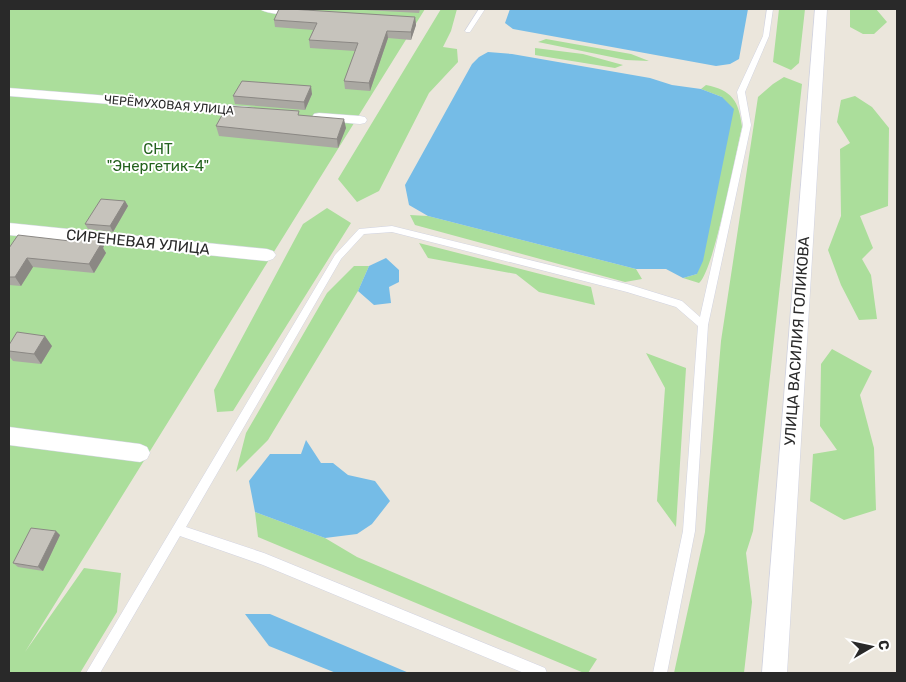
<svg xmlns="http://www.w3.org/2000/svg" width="906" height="682" font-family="Rubik,sans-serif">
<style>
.green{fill:#abde9b}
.water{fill:#75bce7}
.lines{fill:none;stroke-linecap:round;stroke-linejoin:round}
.lane-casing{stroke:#d1d3e1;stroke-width:1}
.street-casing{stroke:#d1d3e1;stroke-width:1}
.lane{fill:#fff;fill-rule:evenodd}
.street{fill:#fff;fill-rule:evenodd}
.wall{fill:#aaa8a2}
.shaded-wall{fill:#8b8884}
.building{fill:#c6c3bc;stroke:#8b8884}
.labels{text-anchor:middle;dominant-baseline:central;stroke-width:4;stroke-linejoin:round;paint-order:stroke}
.far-street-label{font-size:12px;fill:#292929;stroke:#fff}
.park-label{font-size:15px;fill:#24621e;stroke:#fff}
.street-label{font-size:15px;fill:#292929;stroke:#fff}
</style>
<rect width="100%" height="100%" fill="#ebe6dc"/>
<path class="green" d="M9,9H425L25,652L84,568L121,573L117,612L80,673H9Z
M441,9H457L451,31L443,47L457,49L458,62L429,93L379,191L357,202L338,179Z
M779,9H805L799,63L791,70L773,62Z
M850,9H876L887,22L874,34H863L850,27Z
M546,39L631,54L649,61L626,60L538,42Z
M535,48L583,54L623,65L615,68L535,55Z
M784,77L802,84L753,531L746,553L752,602L744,673H674L705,532L721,341L758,97L773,84Z
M706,85C732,90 739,101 742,127C736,152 714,271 699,283L683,278L697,274L722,97L701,89Z
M855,96L872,107L889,128L888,206L860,216L873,248L862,259L871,275L877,319L859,320L841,285L828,250L841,216L840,149L850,143L837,122L841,100Z
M327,208L351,223L233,411L217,412L214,390L303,224Z
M410,215L428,216L636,269L642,279L625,282L415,225Z
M419,243L591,287L595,305L539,292L516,274L428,258Z
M354,266H369L358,291L268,440L236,472L246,433L327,293Z
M832,349L872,371L860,395L874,448L876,510L844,520L810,501L813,454L837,450L820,426L821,364Z
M646,353L686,368L676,527L657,501L665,388Z
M255,512L325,538L357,557L597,659L588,673H584L258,537Z"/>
<path class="water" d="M510,9H748L739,59L730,64L716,66L513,29L505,23Z
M488,52L512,54L650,78L672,85L701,89L722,97L734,109L703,261L697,274L683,278L666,269H636L428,216L409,205L405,185L472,64L479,57Z
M386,258L399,270V282L389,287L391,303L374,305L358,291L369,266Z
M306,440L321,463H333L348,475L375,481L390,501L372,524L357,534L325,538L255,512L249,481L270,454H301Z
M245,614H270L409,673H336L269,646Z"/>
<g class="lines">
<g class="lane-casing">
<path id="lane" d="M479,9H485L470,32H466L465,31Z
M767,9H773L769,36L745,92L751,125L708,325L695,531L667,673H653L683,531L698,326L676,307L627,292L392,232L364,234L341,259L186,527L264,553L545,668L547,673H524L263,565L180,536L100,673H86L335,255L359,229L392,226L627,284L682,301L700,317L743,125L737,92L763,36Z"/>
</g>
<g class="street-casing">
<path id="street" d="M260,9H308L309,11C303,17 266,15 260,9Z
M815,9H827L787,673H762Z
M9,88L249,107L254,108L256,111L254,114L249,115L9,96Z
M319,113L360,116L365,117L367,120L365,123L360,124L314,120L312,117L314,114Z
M9,223L267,249L273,251L276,255L273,259L267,261L9,235Z
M9,427L140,444L147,447L150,453L147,459L140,462L9,445Z"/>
</g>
<use href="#lane" class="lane"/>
<use href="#street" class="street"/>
</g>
<path class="wall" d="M346,9H420L419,13Z
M415,17L416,25L411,40L388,38L370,91L345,89L344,81L355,51L310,48L309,40L313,30L275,27L274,20Z
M312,94L305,110L235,104L233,96Z
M300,115L346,128L338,148L219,136L216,126Z
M125,201L128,206L113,232L88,229L85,224Z
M99,238L104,246L103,248L106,253L94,273L33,267L21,286L9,285V248Z
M9,345L52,346L41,364L13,361L9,356Z
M60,535L43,571L18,567L13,563Z"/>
<path class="shaded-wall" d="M415,17L416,25L411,40V32Z
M387,31L388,38L370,91L369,83Z
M311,86L312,94L305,110L304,102Z
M344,119L346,128L338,148L337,139Z
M125,201L128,206L113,232L110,226Z
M99,238L104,246L103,248L106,253L94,273L89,264L96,243Z
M27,258L33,267L21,286L15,277Z
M45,336L52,346L41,364L34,354Z
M56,531L60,535L43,571L38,567Z"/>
<path class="building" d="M279,9H290L415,17L411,32L387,31L369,83L344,81L358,43L309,40L317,23L274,20Z
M242,81L311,86L304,102L233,96Z
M227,106L299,111L298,115L344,119L337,139L216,126Z
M101,199L125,201L110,226L85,224Z
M18,235L70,241L74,235L99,238L96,243L101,244L89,264L27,258L15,277H9V248Z
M17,332L45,336L34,354L9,351V345Z
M31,528L56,531L38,567L13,563Z"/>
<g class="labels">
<g class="far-street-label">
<text transform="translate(169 105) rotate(5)">ЧЕРЁМУХОВАЯ УЛИЦА</text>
</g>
<g class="park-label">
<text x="158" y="149">СНТ<tspan x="158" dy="17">"Энергетик-4"</tspan></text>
</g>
<g class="street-label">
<text transform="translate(138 242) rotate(6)">СИРЕНЕВАЯ УЛИЦА</text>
<text transform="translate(797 341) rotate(-86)">УЛИЦА ВАСИЛИЯ ГОЛИКОВА</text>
</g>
</g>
<rect width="906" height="682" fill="none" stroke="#292929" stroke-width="20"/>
<g transform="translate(871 647) rotate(81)" stroke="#ffffff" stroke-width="4" paint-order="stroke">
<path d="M0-4L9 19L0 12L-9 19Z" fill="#292929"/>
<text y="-8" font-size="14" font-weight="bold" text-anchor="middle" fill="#292929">С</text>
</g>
</svg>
